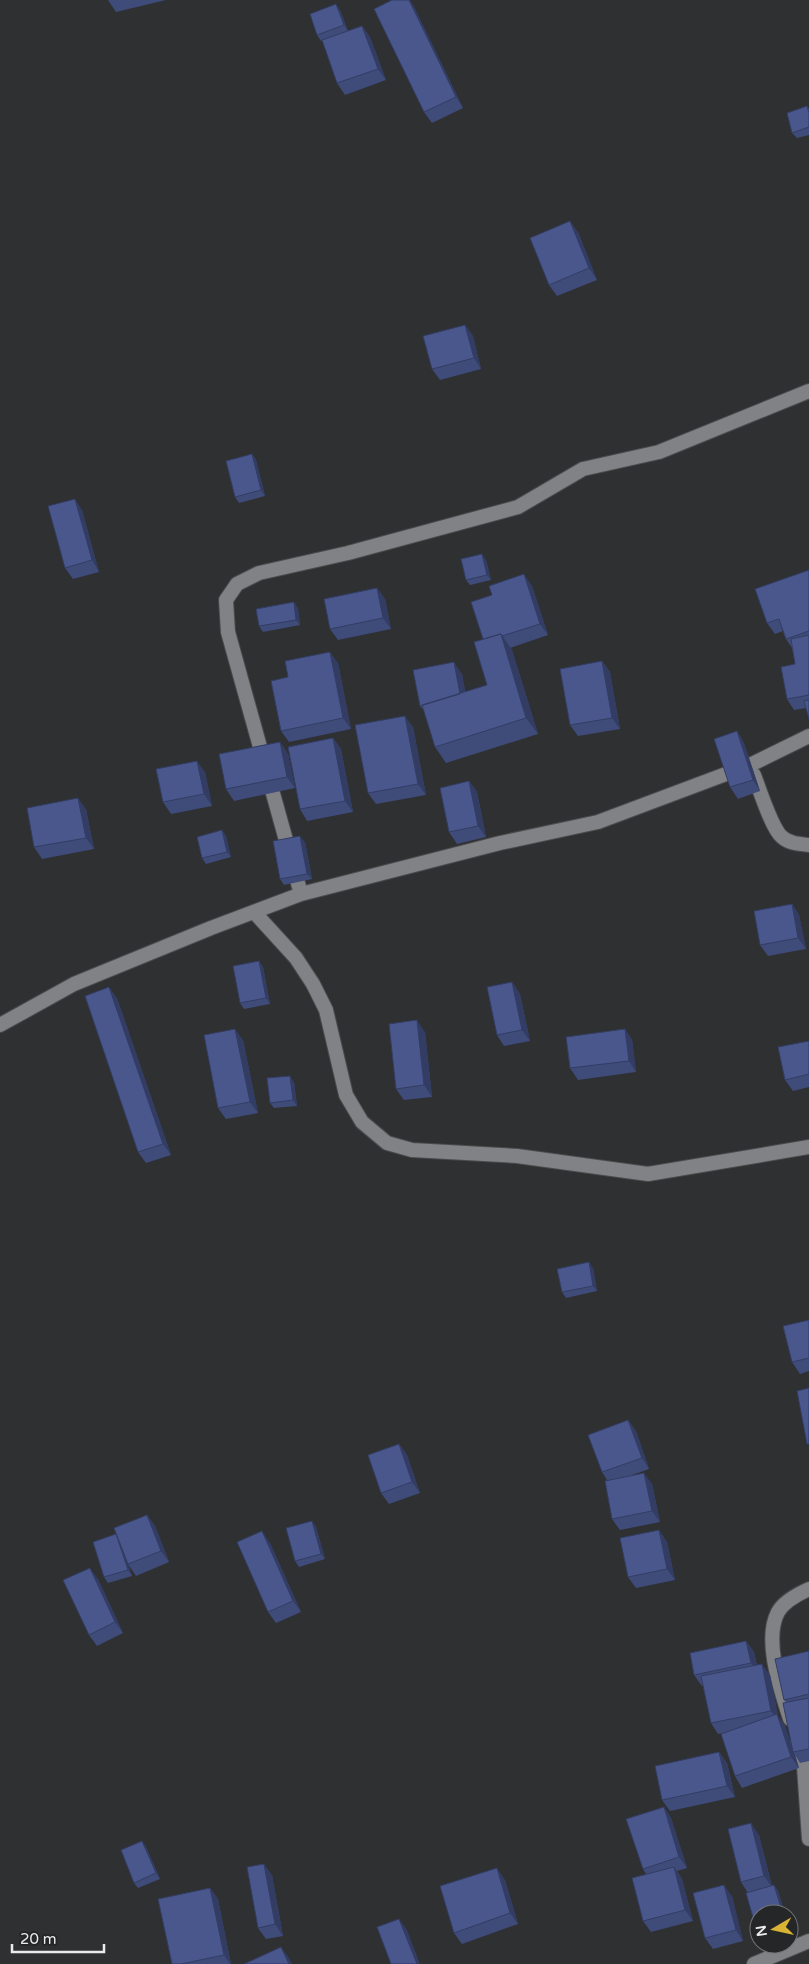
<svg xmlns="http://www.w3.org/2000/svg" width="809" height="1964" font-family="'Varela Round',sans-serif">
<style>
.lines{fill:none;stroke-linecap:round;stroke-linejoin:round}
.minor-casing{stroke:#4a4b4d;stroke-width:16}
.minor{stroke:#818285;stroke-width:14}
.wall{fill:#3f4b79}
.shaded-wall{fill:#333d63}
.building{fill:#49578d;stroke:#333d63}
</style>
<rect width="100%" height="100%" fill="#2f3032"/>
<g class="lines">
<g class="minor-casing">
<path id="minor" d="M754,775C759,788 772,829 782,837C790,844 800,844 809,845
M301,894L228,632L226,600L237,584L259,573L348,553L518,507L583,469L659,452L809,391
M254,912L296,958L313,984L326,1010L346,1095L362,1122L387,1143L412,1150L517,1156L648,1174L809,1147
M0,1025L74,984L211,928L301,894L500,843L598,822L750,765L809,736
M790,1719C781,1690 763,1640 778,1612C784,1601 798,1594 809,1589
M797,1745L804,1767L809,1839
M754,1964L809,1941"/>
</g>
<use href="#minor" class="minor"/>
</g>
<path class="wall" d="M108,0H166L116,12Z
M413,5L463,108L432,123L424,112Z
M340,10L348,31L362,26L370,37L386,80L345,95L337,83L323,40L321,41L317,35Z
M807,106L809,109V135L797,138L792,133Z
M578,232L597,280L557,296L549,285Z
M465,325L473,336L481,369L440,380L432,369Z
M252,454L256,460L265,496L239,503L235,497Z
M82,510L99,572L73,579L65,568Z
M486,560L491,580L470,585L466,580Z
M809,570V719L806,708L794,710L787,699L795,664L792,648L786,639L783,631L775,634L767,623Z
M532,586L548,635L510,648L512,650L538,734L446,763L435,747L425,712L420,706L462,674L465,692L487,685L483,639Z
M377,588L385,599L391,629L338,640L330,629Z
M298,608L300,625L263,632L259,626Z
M602,661L610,672L620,729L578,736L570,725Z
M338,663L351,729L289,742L281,731L288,677Z
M413,727L426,795L376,804L368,793Z
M737,731L744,743L760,791L738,799L730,787Z
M333,738L341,749L353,812L307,821L300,809Z
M280,742L288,754L295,788L234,801L226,789Z
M205,772L212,806L171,814L163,802Z
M469,781L477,792L486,837L457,844L449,832Z
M86,809L94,849L42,859L34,847Z
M222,830L226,836L231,857L206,864L202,858Z
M305,842L312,879L284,885L280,879Z
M792,904L799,915L806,949L768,956L760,945Z
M259,961L263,967L270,1004L244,1009L240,1003Z
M512,982L520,994L530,1041L504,1046L497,1035Z
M117,998L171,1155L146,1163L138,1152Z
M625,1029L632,1040L636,1072L578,1080L570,1068Z
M425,1032L432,1097L404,1100L396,1089Z
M243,1040L258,1113L226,1119L218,1108Z
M809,1041V1087L793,1091L785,1080Z
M294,1082L297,1106L274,1108L270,1103Z
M593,1268L597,1291L566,1298L562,1292Z
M809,1320V1371L800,1374L792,1362Z
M628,1420L636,1431L649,1469L632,1475L652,1484L660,1522L620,1530L612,1519L607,1480L602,1472Z
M399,1444L407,1455L420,1493L389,1504L381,1493Z
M147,1515L155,1526L169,1562L136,1576L128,1564L125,1556L132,1576L108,1583L104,1577L93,1542L116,1534L117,1536L114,1528Z
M312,1521L316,1527L325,1559L299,1567L295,1561Z
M659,1530L667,1542L675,1580L636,1588L628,1577Z
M270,1543L301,1612L276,1623L268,1612Z
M98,1579L123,1633L97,1646L89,1635Z
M746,1641L754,1652L757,1665L770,1675L778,1716L785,1726L791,1745L786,1702L784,1700L809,1651V1761L800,1763L795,1755L799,1768L742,1788L735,1776L723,1733L718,1734L711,1723L703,1686H702L694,1675Z
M719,1752L727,1763L735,1797L670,1811L662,1800Z
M664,1807L671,1818L687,1868L677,1871L682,1879L693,1921L651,1932L643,1921L646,1874L643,1869Z
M759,1835L772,1886L774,1885L778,1891L785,1914H759V1932L756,1928L748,1893L741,1882Z
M142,1841L146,1847L160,1879L138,1888L134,1883Z
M272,1875L283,1936L266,1939L258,1928Z
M505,1880L518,1924L462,1944L454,1933Z
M210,1888L218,1899L231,1964H172Z
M732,1896L743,1941L713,1949L705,1938Z"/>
<path class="shaded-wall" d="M409,0H410L413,5L463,108L456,97Z
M336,4L340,10L348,31L344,25Z
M362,26L370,37L386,80L378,69Z
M570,221L578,232L597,280L589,268Z
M465,325L473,336L481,369L474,358Z
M252,454L256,460L265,496L261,490Z
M75,499L82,510L99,572L92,560Z
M482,554L486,560L491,580L487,575Z
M524,574L532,586L548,635L540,624Z
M377,588L385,599L391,629L383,618Z
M294,602L298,608L300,625L296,620Z
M501,634L512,650L538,734L526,718Z
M330,652L338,663L351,729L343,718Z
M602,661L610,672L620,729L612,718Z
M454,662L462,674L469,709L461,698Z
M405,716L413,727L426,795L418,784Z
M737,731L744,743L760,791L753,780Z
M333,738L341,749L353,812L345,801Z
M280,742L288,754L295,788L287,777Z
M197,761L205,772L212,806L204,794Z
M469,781L477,792L486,837L478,826Z
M78,798L86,809L94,849L86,838Z
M222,830L226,836L231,857L227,852Z
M300,836L305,842L312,879L307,874Z
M792,904L799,915L806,949L798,938Z
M259,961L263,967L270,1004L266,998Z
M512,982L520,994L530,1041L522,1030Z
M109,987L117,998L171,1155L163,1144Z
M417,1020L425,1032L432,1097L424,1085Z
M235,1029L243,1040L258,1113L250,1102Z
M625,1029L632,1040L636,1072L629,1061Z
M290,1076L294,1082L297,1106L293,1100Z
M589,1262L593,1268L597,1291L593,1286Z
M628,1420L636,1431L649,1469L642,1458Z
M399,1444L407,1455L420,1493L412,1482Z
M644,1473L652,1484L660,1522L652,1511Z
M147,1515L155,1526L169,1562L161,1551Z
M312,1521L316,1527L325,1559L321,1554Z
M659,1530L667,1542L675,1580L667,1569Z
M262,1531L270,1543L301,1612L293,1601Z
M116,1534L120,1540L132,1576L128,1570Z
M90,1568L98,1579L123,1633L115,1622Z
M746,1641L754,1652L759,1674L751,1663Z
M762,1664L770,1675L778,1716L785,1726L794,1752H793L795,1755L799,1768L791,1757L779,1722L771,1711Z
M719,1752L727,1763L735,1797L727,1786Z
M664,1807L671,1818L687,1868L679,1857Z
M751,1823L759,1835L772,1887L764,1876Z
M142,1841L146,1847L160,1879L156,1873Z
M264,1864L272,1875L283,1936L275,1924Z
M674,1867L682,1879L693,1921L685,1910Z
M497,1868L505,1880L518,1924L510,1913Z
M724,1885L732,1896L743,1941L736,1930Z
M774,1885L778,1891L785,1914H783Z
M210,1888L218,1899L231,1964H230L224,1955Z
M399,1919L407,1930L420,1964H417Z
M281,1947L289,1958L292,1964H289Z"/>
<path class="building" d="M392,0H409L456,97L424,112L374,9Z
M336,4L344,25L317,35L310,14Z
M362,26L378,69L337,83L322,40Z
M807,106L809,113V127L792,133L787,113Z
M570,221L589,268L549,285L530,238Z
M465,325L474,358L432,369L423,336Z
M252,454L261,490L235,497L226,461Z
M75,499L92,560L65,568L48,506Z
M482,554L487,575L466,580L461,559Z
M809,570V631L786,639L779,619L767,623L755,589Z
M524,574L540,624L502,636L501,634L483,639L471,602L492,595L489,586Z
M377,588L383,618L330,629L324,599Z
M294,602L296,620L259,626L256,609Z
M501,634L526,718L435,747L422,705L487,685L474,642Z
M809,635V695L787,699L781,667L795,664L791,639Z
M330,652L343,718L281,731L271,681L288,677L285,661Z
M602,661L612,718L570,725L560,669Z
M454,662L460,694L420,706L413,670Z
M809,700V719L804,701Z
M405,716L418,784L368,793L355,725Z
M737,731L753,780L730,787L714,739Z
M333,738L345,801L300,809L288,747Z
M280,742L287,777L226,789L219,754Z
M197,761L204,794L163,802L156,769Z
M469,781L478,826L449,832L440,788Z
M78,798L86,838L34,847L27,808Z
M222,830L227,852L202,858L197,837Z
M300,836L307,874L280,879L273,841Z
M792,904L798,938L760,945L754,911Z
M259,961L266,998L240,1003L233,966Z
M512,982L522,1030L497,1035L487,987Z
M109,987L163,1144L138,1152L85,996Z
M417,1020L424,1085L396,1089L389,1024Z
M235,1029L250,1102L218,1108L204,1035Z
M625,1029L629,1061L570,1068L566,1037Z
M809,1041V1074L785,1080L778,1047Z
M290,1076L293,1100L270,1103L267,1078Z
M589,1262L593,1286L562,1292L557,1269Z
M809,1320V1358L792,1362L783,1326Z
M809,1388V1444H807L797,1391Z
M628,1420L642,1458L602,1472L588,1435Z
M399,1444L412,1482L381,1493L368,1455Z
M644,1473L652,1511L612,1519L605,1481Z
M147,1515L161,1551L128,1564L114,1528Z
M312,1521L321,1554L295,1561L286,1528Z
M659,1530L667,1569L628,1577L620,1538Z
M262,1531L293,1601L268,1612L237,1542Z
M116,1534L128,1570L104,1577L93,1542Z
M90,1568L115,1622L89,1635L63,1580Z
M746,1641L751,1663L694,1675L690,1653Z
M809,1651V1694L784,1700L775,1659Z
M762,1664L771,1711L711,1723L701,1676Z
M809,1698V1749L793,1752L783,1703Z
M777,1714L791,1757L735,1776L721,1734Z
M719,1752L727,1786L662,1800L655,1766Z
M664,1807L679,1857L643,1869L626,1819Z
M751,1823L764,1876L741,1882L728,1829Z
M142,1841L156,1873L134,1883L121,1850Z
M264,1864L275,1924L258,1928L247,1867Z
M674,1867L685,1910L643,1921L632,1878Z
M497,1868L510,1913L454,1933L440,1886Z
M724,1885L736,1930L705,1938L693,1893Z
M774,1885L783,1914H759V1927L756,1928L746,1893Z
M210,1888L224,1955L181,1964H172L158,1899Z
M399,1919L417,1964H391L377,1927Z
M281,1947L289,1964H244Z"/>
<g transform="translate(774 1929) rotate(261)"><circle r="24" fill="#252628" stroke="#747577"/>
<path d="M0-4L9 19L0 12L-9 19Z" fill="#d9b334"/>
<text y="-8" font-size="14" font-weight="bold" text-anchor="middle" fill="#ebebed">N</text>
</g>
<path d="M12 1944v8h92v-8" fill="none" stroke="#ebebed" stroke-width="2.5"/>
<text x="20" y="1944" font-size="15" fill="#ebebed" stroke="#252628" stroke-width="4" paint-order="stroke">20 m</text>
</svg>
